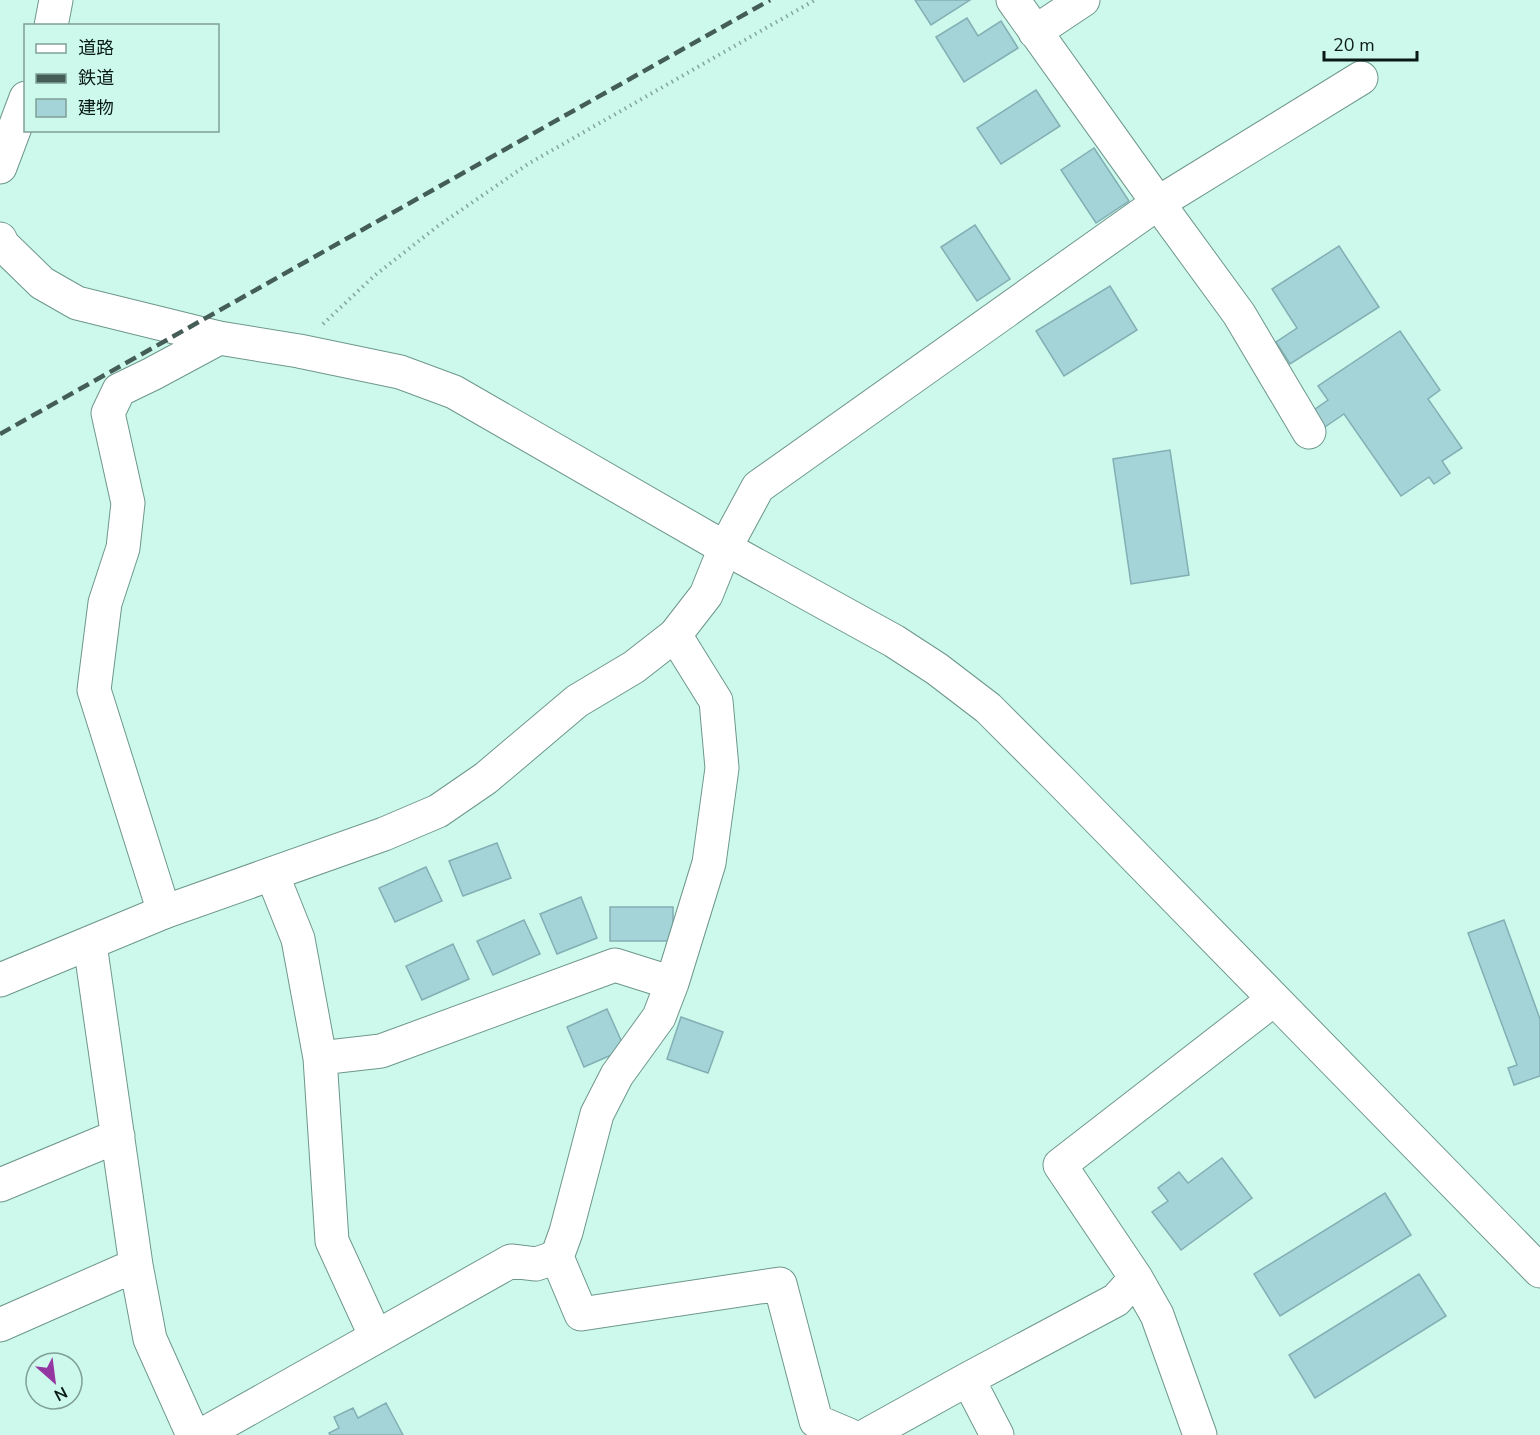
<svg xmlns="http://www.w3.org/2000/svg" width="1540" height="1435" font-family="'Nunito Sans','Noto Sans JP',sans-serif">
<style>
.building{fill:#a4d3d8;stroke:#82afb4;stroke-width:1.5}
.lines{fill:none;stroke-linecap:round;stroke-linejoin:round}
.minor-casing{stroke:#6e978b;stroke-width:35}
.tertiary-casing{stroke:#6e978b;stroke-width:35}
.path{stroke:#84a69c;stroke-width:4;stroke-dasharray:1.5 4.5;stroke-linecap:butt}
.minor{stroke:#fff;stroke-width:33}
.tertiary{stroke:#fff;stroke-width:33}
.rail{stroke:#445e57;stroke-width:4.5;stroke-dasharray:12 6;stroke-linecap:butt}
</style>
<rect width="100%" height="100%" fill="#cdf9ec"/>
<path class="building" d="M915,0H970L931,25Z
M967,18L978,36L1001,21L1018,48L964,82L936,37Z
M1036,90L1060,126L1001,164L977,128Z
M1094,148L1129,201L1096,223L1061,170Z
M975,225L1010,279L977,301L941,247Z
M1339,246L1379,307L1290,364L1276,342L1297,328L1272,289Z
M1110,286L1137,330L1064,376L1036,331Z
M1400,331L1440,390L1428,399L1462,448L1442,461L1450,473L1434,484L1429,477L1401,496L1344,414L1319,431L1308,414L1328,400L1318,386Z
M1170,450L1189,575L1131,584L1113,459Z
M497,843L511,878L463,896L449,861Z
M426,867L442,901L395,922L379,888Z
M581,897L597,938L557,954L540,914Z
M610,907H673V941H610Z
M524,920L540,954L493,975L477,941Z
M1504,920L1540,1019V1076L1514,1085L1508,1068L1517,1065L1468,933Z
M453,944L469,979L422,1000L406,966Z
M607,1009L625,1049L584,1067L567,1027Z
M681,1017L723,1032L708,1073L667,1059Z
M1222,1158L1252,1198L1181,1250L1152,1212L1168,1201L1158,1188L1179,1172L1188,1183Z
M1385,1193L1411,1235L1280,1316L1254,1274Z
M1419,1274L1446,1316L1315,1398L1289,1355Z
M386,1403L403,1435H330L329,1433L339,1428L334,1417L353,1408L358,1418Z"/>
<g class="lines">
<g class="minor-casing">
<path id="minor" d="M1013,0L1158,203L1239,314L1309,432
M1035,32L1083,0
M725,548L758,487L1158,203L1361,78
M272,874L298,939L320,1058L332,1241L376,1337
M164,912L94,690L105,603L123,548L128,503L108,413L119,390L152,374L219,338
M90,944L136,1265L150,1339L193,1435
M320,1058L381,1051L615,965L672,983
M0,1185L118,1136
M557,1257L581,1314L780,1284L816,1421L849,1435
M1136,1278L1157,1315L1200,1435
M0,1325L136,1265
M968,1379L997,1435
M202,1435L511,1261L536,1264L557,1257L566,1232L597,1114L617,1075L659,1017L672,983L709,863L722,768L716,701L675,635
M867,1435L968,1379L1116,1300L1136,1278L1060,1165L1273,1000"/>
</g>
<g class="tertiary-casing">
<path id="tertiary" d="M51,26L56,0
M0,167L26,98
M0,239L3,245L42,283L77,303L219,338L299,351L400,372L454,392L725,548L894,641L937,669L988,708L1061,781L1540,1271
M0,980L164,912L384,834L438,811L486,778L577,701L634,667L675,635L706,595L725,548"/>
</g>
<path class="path" d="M323,324L374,276L438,226L528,164L815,0"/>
<use href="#minor" class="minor"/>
<use href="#tertiary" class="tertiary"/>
<path class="rail" d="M0,434L770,0"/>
</g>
<rect x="24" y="24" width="195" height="108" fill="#cdf9ec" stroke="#7fa097" stroke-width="1.5"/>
<rect x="36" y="44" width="30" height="9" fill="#ffffff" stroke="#7fa097" stroke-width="1.5"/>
<text x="78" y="54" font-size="18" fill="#0a1b17">道路</text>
<rect x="36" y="74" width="30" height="9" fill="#445e57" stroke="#7fa097" stroke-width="1.5"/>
<text x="78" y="84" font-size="18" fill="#0a1b17">鉄道</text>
<rect x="36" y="99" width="30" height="18" fill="#a4d3d8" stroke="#7fa097" stroke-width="1.5"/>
<text x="78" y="114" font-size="18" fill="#0a1b17">建物</text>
<g transform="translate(54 1381) rotate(152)"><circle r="28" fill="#cdf9ec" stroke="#7fa097" stroke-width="1.5"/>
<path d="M0-4.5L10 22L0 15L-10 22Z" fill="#9437a1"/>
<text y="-9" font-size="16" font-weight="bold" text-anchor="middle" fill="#0a1b17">N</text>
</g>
<path d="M1324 51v9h93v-9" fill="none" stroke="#0a1b17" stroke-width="3"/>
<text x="1333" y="51" font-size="18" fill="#0a1b17" stroke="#cdf9ec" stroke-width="4.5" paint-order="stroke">20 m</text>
</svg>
